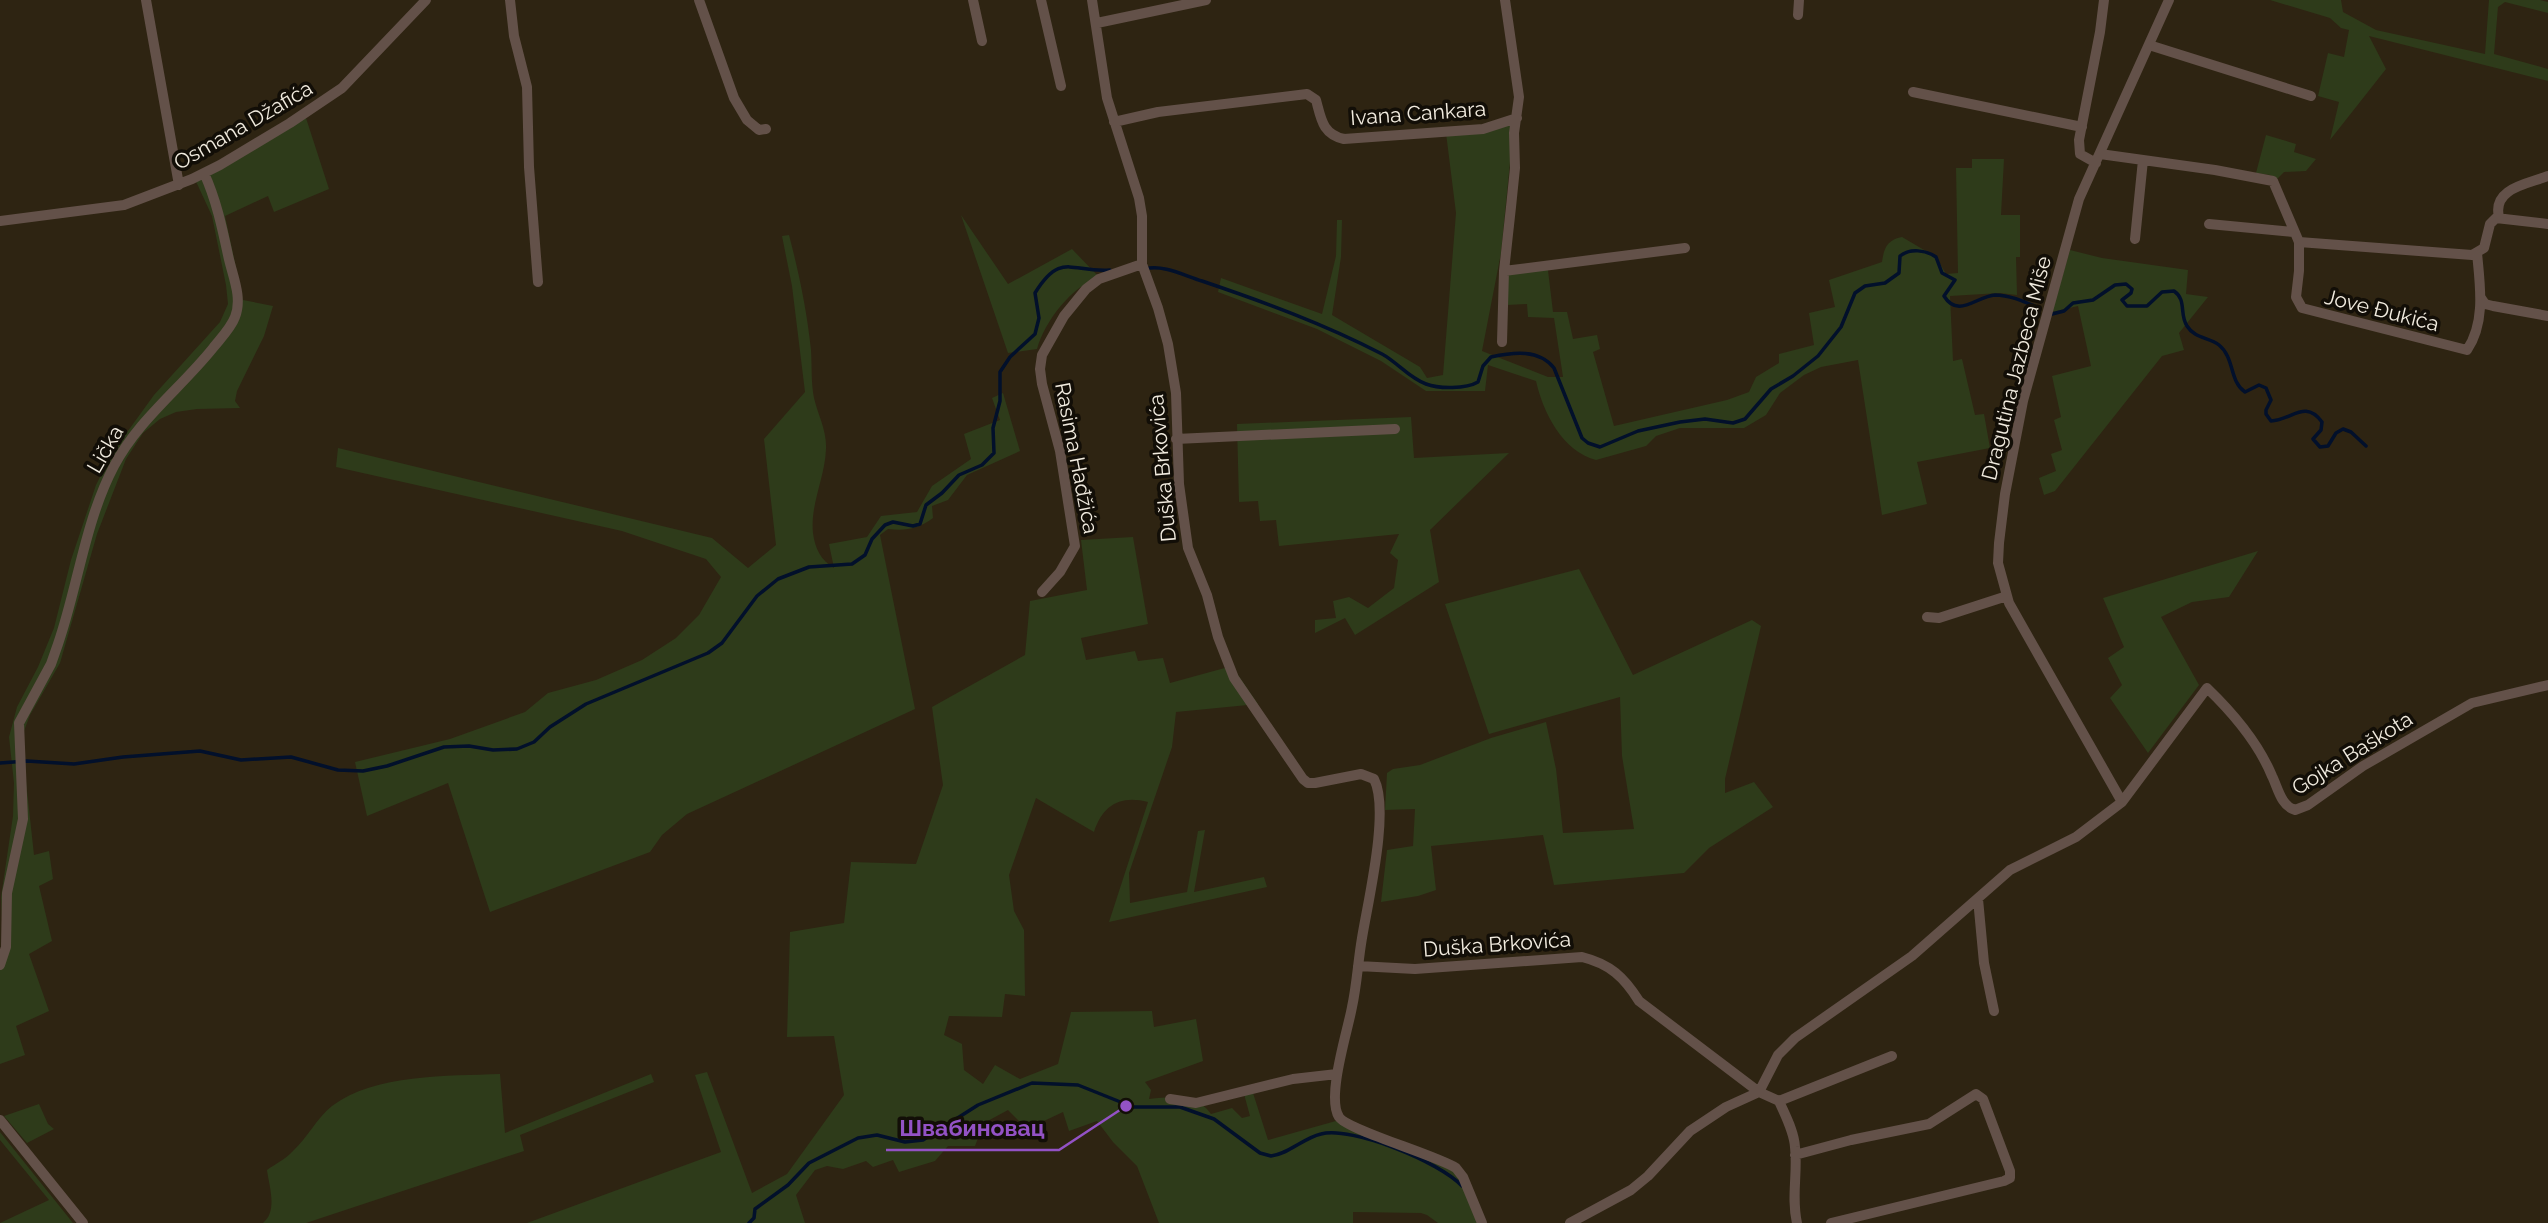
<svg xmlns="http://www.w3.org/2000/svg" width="2548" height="1223" font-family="Raleway,sans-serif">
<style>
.green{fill:#2e3b1a}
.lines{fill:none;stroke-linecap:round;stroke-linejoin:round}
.stream{stroke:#02102b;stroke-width:3.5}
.street{stroke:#635149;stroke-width:10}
.labels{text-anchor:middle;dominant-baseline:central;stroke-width:7;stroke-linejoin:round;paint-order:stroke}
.street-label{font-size:21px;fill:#f1ebdf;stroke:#120e07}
.leader{fill:none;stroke:#9352c5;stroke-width:2.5}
.callout-dot{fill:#9352c5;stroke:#120e07;stroke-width:2.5}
.callout-label{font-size:23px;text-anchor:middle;font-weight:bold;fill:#9352c5;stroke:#120e07;stroke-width:7;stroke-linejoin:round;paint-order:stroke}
</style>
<rect width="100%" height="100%" fill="#2e2412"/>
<path class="green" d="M2270,0H2341L2343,12L2376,30L2485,54L2489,0H2540L2548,2V13L2505,2L2498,7L2494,54L2548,69V81L2369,36L2386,69L2330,140L2339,102L2318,96L2328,53L2344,57L2349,30L2341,28L2330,18Z
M306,118L329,189L274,212L268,196L225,216L243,300L273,306L264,336L237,391L235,401L240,408L197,409L176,412L160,419L143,433L126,459L97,534L60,663L30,715L24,731V763L34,855L49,851L53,879L39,886L52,941L29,954L49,1011L16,1026L25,1055L0,1064V952L3,943L1,897L13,816L14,783L9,737L17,707L38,667L54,628L71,560L96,485L112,453L154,395L220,322L228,304L226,285L212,216L193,175Z
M1514,122L1501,253L1482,351L1548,377H1563L1554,318L1528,317L1527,304L1507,305V275L1547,262L1553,312H1567L1573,339L1597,335L1600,349L1593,352L1614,426L1727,400L1749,392L1756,377L1779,363V354L1814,345L1809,313L1835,307L1829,280L1882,262C1884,248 1887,240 1902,237L1936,257L1946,274L1958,273L1956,168H1972V159H2004L2001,215H2020V257H2016L2017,295L2000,293L1950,296L1953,361L1962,359L1975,415L1984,414L1990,448L1917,462L1927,504L1882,515L1858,360L1821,367L1804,375L1780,393L1766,415L1744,428H1680L1656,436L1646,446L1596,460C1562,451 1543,412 1536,381L1488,365L1485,391H1426L1381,361L1317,329L1218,292L1221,278L1322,314L1336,256L1337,220H1342L1341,257L1332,315L1420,367L1427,378L1443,375L1456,213L1446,133Z
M2266,135L2296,144L2294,152L2316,159L2306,171L2284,172L2277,179L2270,175L2256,173Z
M961,215L1008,284L1072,249L1099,277C1071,287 1045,321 1037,349L1008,353Z
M789,235C799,273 807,311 811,350C812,366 811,383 814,398C818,415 827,431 826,449C825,478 810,504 813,533C815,549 821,560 834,568L829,544L867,537L881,516L917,512L932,486L971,459L964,434L1000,420L992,398L1003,393L1020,451L967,475L948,500L932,506L933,518C918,529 906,531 888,529L880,535L915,709L687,814L662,835L650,852L490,912L448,783L367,816L355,762L450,739L525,712L548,693L596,680L642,660L676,638L699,615L721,577L706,559L622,531L336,467L338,448L712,538L748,568L776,545L764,439L805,392L792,286L782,236Z
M2070,250L2102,258L2188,270L2186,294L2208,297L2179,333L2184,350L2162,356L2055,491L2044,495L2039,478L2056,471L2051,454L2062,450L2054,420L2061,417L2052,376L2091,366L2078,306L2052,312Z
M1411,417L1414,458L1509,453L1430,530L1439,582L1355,635L1345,618L1315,633V620L1336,618L1333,601L1349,597L1368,608L1394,588L1398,560L1390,553L1399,534L1279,546L1276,520L1260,521L1258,501L1239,502L1237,424Z
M1133,537L1148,624L1081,638L1086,660L1135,651L1138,661L1163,658L1170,683L1232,666L1258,704L1176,712L1172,747L1129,873L1130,903L1187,892L1198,831L1205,830L1194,892L1264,877L1267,887L1109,922L1148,802C1120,795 1103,805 1094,832L1036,798L1009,875L1014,911L1024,930L1025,996L1005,994L1002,1017L949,1016L944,1035L962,1044L964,1070L983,1084L995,1065L1020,1079L1058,1064L1071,1012L1152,1011L1154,1027L1196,1019L1203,1061L1145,1082L1151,1090L1149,1099C1173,1097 1196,1093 1211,1114L1232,1108L1242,1118L1250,1116L1244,1094L1253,1093L1268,1140L1343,1119L1449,1159L1480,1223H1438L1427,1215L1421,1213L1353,1212V1223H1159L1137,1166L1113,1142L1097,1121L1069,1131L1063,1112L1027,1129L1008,1110L984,1123L975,1146H948L935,1161L899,1172L893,1160L873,1167L866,1161L843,1169L827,1166L815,1170L796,1195L805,1223H527L721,1152L695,1075L707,1072L752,1193L787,1174L844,1095L834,1036L787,1037L790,932L844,923L851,862L916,864L943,785L932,707L1025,655L1030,601L1087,590L1081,540Z
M2258,551L2229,597L2192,602L2161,617L2199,685L2148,753L2110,698L2122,685L2108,658L2124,647L2103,598Z
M1579,569L1633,675L1752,620L1761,626L1725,779V793L1754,782L1773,807L1709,848L1684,873L1554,885L1543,835L1431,846L1436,890L1418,896L1381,902L1387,850L1413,846L1415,809L1385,810L1387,773L1393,769L1420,765L1491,738L1546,722L1556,769L1563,833L1634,829L1622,756L1620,697L1489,734L1445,604Z
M500,1074L505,1133L651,1074L654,1082L520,1135L524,1151L306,1223H263C278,1211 269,1186 267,1170C275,1164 286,1159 293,1151C307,1138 317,1118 332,1106C374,1074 449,1076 500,1074Z
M39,1104L48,1124L54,1129L27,1143L4,1116Z
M0,1132L73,1223H0L49,1200L0,1140Z"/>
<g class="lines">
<path class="stream" d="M1145,269C1163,264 1185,276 1202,281C1264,302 1324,324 1382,354C1397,362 1409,378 1426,384C1439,389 1466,389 1478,382L1483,366L1491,357C1514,352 1539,349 1554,368L1582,438L1588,443L1600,447L1638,431L1680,422L1705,419L1733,423L1745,419L1771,389L1793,376L1818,356L1841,327L1855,293L1865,286L1885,283L1899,273L1900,256C1910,248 1926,250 1936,257L1942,273L1955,280L1944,296C1958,319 1977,296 1995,295C2010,295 2025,302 2039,308
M2052,314L2064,311L2073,303L2093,300L2115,285L2126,284L2132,289L2131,293L2122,300L2127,306H2147L2162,292L2174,291C2187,300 2179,314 2187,326C2195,339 2209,337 2219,345C2235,358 2229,381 2245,392L2259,385L2266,388L2271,400L2266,410V414L2271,421C2292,420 2305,399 2322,422L2321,430L2313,439L2320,447L2328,446L2336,433L2343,429L2351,432L2366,446
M0,763L27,761L74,764L123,757L200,751L241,760L291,757L338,770L363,771L387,766L444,747L469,746L493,750L517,749L534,742L550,727L586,704L708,653L722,643L757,596L778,579L809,567L852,564L865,555L872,539L885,525L893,522L913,526L920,524L926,505L942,493L959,475L982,465L994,453L993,428L1000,401V372L1010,357L1035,334L1039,318L1035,293C1061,251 1072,273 1110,270
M749,1223L754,1218L755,1209L788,1185L809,1163L858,1138L877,1135L905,1142L923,1140L978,1105L1032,1083L1078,1085L1133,1107H1180L1214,1119L1260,1153L1271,1156C1289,1154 1303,1138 1321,1134C1352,1126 1440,1162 1462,1186"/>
<path class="street" d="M146,0L179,185
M510,0L514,36L527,87L529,167L538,282
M699,0L734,98L747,120L759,130L766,129
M973,0L982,41
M1041,0L1061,86
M1092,0L1107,98L1139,198L1142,216V264L1158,308L1168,344L1176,393L1179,484L1188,548L1207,595L1218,637L1234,678L1303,779L1308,783H1315L1361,774L1374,779C1390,810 1368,901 1362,938C1358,961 1357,984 1352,1007C1348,1030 1326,1097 1339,1117C1347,1130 1436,1155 1456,1168L1463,1177L1482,1223
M1798,15L1799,0
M1097,23L1206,0
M2149,45L2311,96
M1913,92L2082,127
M1114,122L1158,112L1307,94L1316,100C1321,118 1322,134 1344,139L1483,129L1517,118
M2100,154L2215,170L2273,181L2299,242V271L2296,297L2302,308L2467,350C2486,322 2480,285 2477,253
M2096,163L2080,154L2079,140L2100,32L2104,0
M2499,217C2492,188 2528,184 2548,176
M0,221L124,205L192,179L220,165L290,123L342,88L426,0
M2209,224L2293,232
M2135,239L2143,160
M2299,242L2472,255L2484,248L2490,224L2496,218L2548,224
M1504,271L1685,248
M2481,298L2485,304L2493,306L2548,316
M1502,342L1504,271L1511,207L1515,168L1514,133L1519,97L1505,0
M1176,439L1395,429
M1042,592L1060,572L1075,546L1060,451L1042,384L1040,369L1042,355L1064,316L1086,289L1099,279L1142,264
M1927,617L1939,618L2007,596
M2122,802L2009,603L1998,563L1999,543L2005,494L2023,401L2079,199L2169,0
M1978,899L1984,963L1994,1011
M0,965L6,947L7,893L23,819L19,723L51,664L58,644C78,586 85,521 114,466C138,420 181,388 213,348C220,339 231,328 235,317C243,297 232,275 228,255C222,227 216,199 204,173
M1358,966L1415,969L1582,957C1610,964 1624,977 1639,1001L1759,1092L1779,1101C1785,1115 1794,1131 1795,1147C1798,1173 1791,1197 1797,1223
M1170,1099L1196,1103L1293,1079L1337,1074
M1779,1101L1892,1056
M0,1120L83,1223
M1795,1155L1851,1140L1929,1124L1976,1094L1983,1099L2010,1171V1178L2004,1181L1831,1223
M1570,1223L1631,1190L1648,1176L1690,1131L1726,1107L1759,1092L1778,1055L1795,1038L1912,956L2010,870L2076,837L2122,802L2207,688C2233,713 2258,742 2272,776C2278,788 2281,806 2295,810L2308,805L2363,766L2472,703L2548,685"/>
</g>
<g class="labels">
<g class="street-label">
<text transform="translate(1418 113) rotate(-4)">Ivana Cankara</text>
<text transform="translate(243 125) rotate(-30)">Osmana Džafića</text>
<text transform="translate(2382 310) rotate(14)">Jove Đukića</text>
<text transform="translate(2016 368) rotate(-76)">Dragutina Jazbeca Miše</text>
<text transform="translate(105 449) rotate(-60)">Lička</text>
<text transform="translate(1077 458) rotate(79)">Rasima Hađžića</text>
<text transform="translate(1162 468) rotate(-95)">Duška Brkovića</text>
<text transform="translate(2352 753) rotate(-32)">Gojka Baškota</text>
<text transform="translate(1497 944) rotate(-4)">Duška Brkovića</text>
</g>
</g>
<path class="leader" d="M1126 1106L1059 1150H886"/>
<circle class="callout-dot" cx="1126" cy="1106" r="7"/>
<g class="callout-label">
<text x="972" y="1136">Швабиновац</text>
</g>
</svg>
